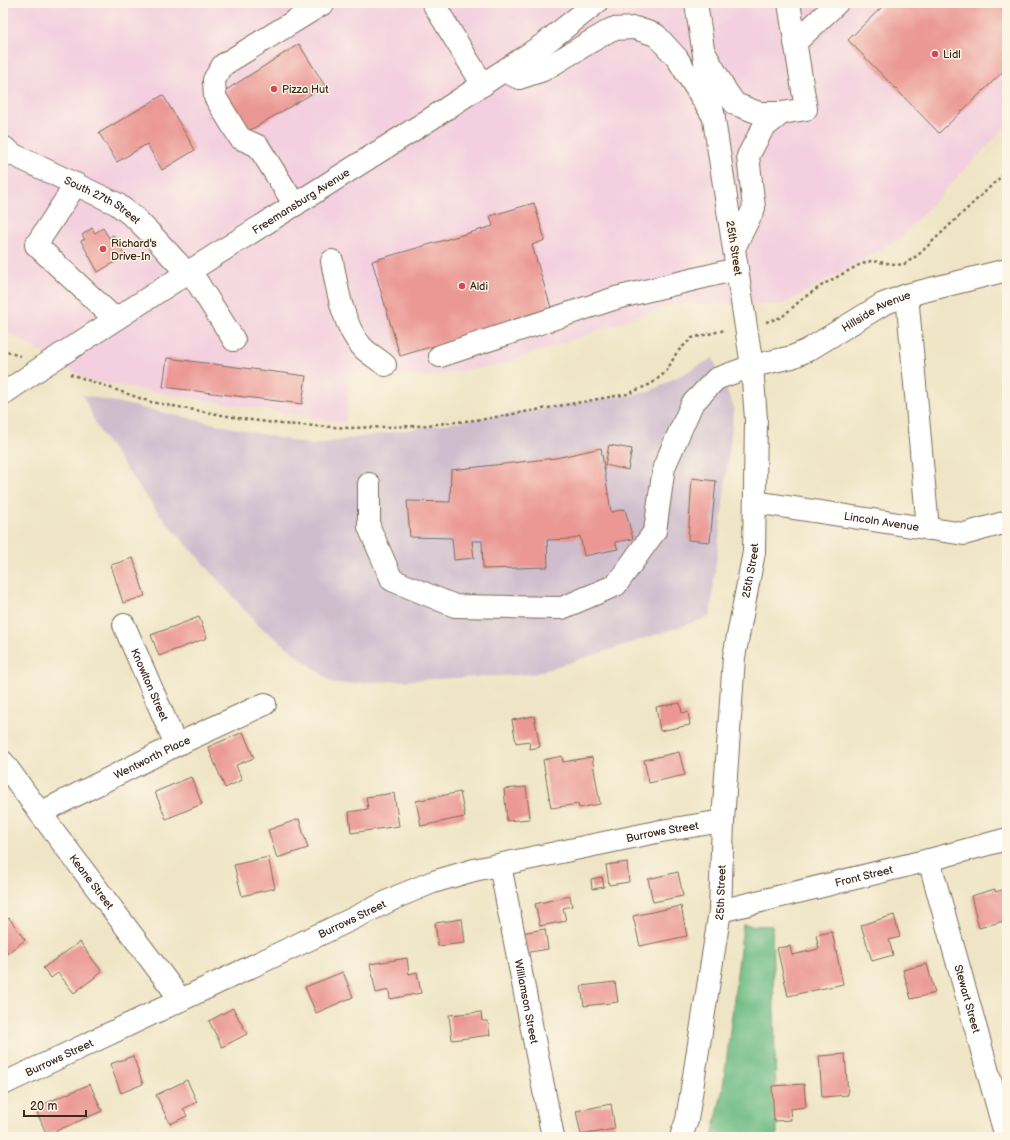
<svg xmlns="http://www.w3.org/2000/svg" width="1010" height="1140" font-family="'Balsamiq Sans',sans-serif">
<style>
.built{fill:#f3cfdf}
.industrial{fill:#cfbdce}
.forest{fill:#6ebc85;stroke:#547352}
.building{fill:#eb9894}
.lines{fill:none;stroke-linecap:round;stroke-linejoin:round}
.minor-casing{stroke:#7a6b59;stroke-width:24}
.major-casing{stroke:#7a6b59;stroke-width:24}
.path{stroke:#7a6b59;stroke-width:2.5;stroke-dasharray:3 3;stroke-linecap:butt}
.minor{stroke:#fff;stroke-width:22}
.major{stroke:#fff;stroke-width:22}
.poi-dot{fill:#d1495b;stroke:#fcf5e5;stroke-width:1.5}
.labels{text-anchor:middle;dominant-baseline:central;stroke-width:3;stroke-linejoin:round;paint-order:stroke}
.poi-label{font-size:11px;fill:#3b2a1e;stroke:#fcf5e5;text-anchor:start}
.street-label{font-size:11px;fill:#3b2a1e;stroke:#fcf5e5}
</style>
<rect width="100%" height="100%" fill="#fcf5e5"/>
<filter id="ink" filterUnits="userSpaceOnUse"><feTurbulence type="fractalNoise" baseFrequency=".025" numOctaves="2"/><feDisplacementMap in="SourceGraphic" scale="8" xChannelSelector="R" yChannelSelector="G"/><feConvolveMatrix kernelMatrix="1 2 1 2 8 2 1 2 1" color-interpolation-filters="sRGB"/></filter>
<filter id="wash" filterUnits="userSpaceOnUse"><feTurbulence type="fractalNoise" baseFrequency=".012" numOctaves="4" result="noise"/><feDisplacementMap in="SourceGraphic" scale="16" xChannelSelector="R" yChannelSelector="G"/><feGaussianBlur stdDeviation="0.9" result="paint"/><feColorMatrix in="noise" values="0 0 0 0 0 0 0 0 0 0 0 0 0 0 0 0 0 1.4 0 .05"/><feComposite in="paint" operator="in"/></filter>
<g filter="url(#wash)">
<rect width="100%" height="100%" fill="#efe5c6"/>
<path class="built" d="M3,3H1007V125L899,239L782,305L673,304L499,365L428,376L382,373L349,374L346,423L90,381L11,334L3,328Z
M1007,1122V1137H975Z"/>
<path class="industrial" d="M713,358L734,408L710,617L534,674L334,684L258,625L155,509L98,429L83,395L311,445L649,392Z"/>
<path class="forest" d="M743,925L772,926L777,1137H712L723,1088Z"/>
<g id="blocks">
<path class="building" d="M886,3H1007V68L939,133L848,40Z
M299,44L325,86L247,132L223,92Z
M163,95L195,150L162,170L147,144L117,162L99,133Z
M534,203L545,240L532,245L552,311L400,356L372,261L493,226L490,216Z
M92,228L95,233L103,228L109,238L113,235L125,256L98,272L81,241L85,239L82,235Z
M167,358L306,376L302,404L163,387Z
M609,445L632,449L628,470L605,465Z
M601,448L611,512L625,509L633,539L615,542L618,549L584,556L580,536L572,539L547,540L548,567L483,569L482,541H472L474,558L454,560L452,538L410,537L407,501L450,502L451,470L556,458Z
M692,478L716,481L710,542L688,540Z
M133,558L145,596L123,603L111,565Z
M199,617L207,638L159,656L151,635Z
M680,703L682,713L688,712L690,725L660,731L656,707Z
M534,716L540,747L530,749L529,741L516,743L512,720Z
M243,732L254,758L236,765L242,780L225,788L208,747Z
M679,752L685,775L649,783L644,760Z
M562,756L563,762L592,757L600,804L579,808L578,804L551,808L543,760Z
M191,777L202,804L166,819L155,792Z
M526,787L530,819L507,821L504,789Z
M460,792L465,817L421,826L416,801Z
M394,793L399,826L351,833L349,812L368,809L366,797Z
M299,819L308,848L277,858L268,830Z
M268,857L275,888L242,896L234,865Z
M627,862L629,882L609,885L606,865Z
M678,872L683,896L653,902L648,879Z
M602,877L604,887L592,889L591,879Z
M995,889V892L1002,890V891L1007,890V920L979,928L971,896Z
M570,896L572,906L563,908L566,921L540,926L535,904Z
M681,906L687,936L640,946L633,916Z
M894,915L900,937L889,940L893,955L872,961L861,925Z
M9,918L25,940L5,955L3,952V923Z
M462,919L465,943L438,946L435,923Z
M545,929L548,949L524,953L522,933Z
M832,932L843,984L788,996L777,948L790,946L792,955L819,949L816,935Z
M80,942L102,972L74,993L58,973L51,978L43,968Z
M407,958L409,974L417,972L421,993L390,999L389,990L376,993L370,964Z
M927,964L935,993L911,999L903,970Z
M343,972L353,997L316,1013L305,987Z
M615,982L618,1002L584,1006L581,986Z
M233,1008L247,1034L222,1047L209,1021Z
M481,1012L482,1021H488L490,1035L452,1040L449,1015Z
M845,1054L848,1095L822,1097L819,1056Z
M133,1056L143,1084L121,1093L110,1064Z
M187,1080L197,1102L183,1109L187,1116L170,1124L156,1095Z
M90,1084L102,1111L47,1135L35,1108Z
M804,1084L806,1107L790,1109L791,1120L774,1121L772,1086Z
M611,1104L615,1129L581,1135L576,1111Z"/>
</g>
</g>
<g filter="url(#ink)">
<use href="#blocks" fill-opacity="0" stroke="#7a6b59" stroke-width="1"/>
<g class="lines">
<g class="minor-casing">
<g id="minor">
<path d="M433,3L483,85"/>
<path d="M795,43L837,3"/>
<path d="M704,52L726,91L735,104L759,113H782L806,109L789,3"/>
<path d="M504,71L519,78L543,70L612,29L635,28L656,35L677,58L714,117"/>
<path id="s1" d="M3,147L14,155L117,204L135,218L151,234L187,273"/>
<path d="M76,184L36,245L115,319"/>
<path d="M295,205L258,146L240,138L215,97L214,80L223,65L324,3"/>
<path d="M734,248L754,208L748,156L763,128L782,113"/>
<path d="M332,261C337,288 343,327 363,348C369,354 378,359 385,365"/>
<path d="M190,271L234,340"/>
<path d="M907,295L928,529"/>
<path d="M440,356L616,298L737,269"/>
<path id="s2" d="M369,484V527L392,580L455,606L562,608L616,585L655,531L664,467L692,404L716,379L752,366L792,357L808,350L883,304L907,295L1007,270"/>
<path id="s3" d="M755,502L964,534L1007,522"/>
<path id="s4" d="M124,625L176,745"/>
<path id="s5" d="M3,762L40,813L181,1000"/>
<path id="s6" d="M40,813L176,745L265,704"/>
<path id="s7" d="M929,860L1006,1137"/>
<path id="s8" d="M500,865L553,1137"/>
<path id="s9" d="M720,911L929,860L1007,839"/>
<path id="s10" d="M3,1084L348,921L399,896L433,882L474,870L661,831L723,821"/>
</g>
</g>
<g class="major-casing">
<g id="major">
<path id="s11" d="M3,394L45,365L190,271L432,118L544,44L596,3"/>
<path id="s12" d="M681,1137L687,1120L720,911L723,821L734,657L754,552L756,419L752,366L696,3"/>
</g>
</g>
<path class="path" d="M766,322L782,317L802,299L824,284L859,265L871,261L903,265L918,255L1007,171
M3,347L10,353L20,356
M70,374L151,402L244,419L282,424L350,428L418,426L485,419L627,394L651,384L666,372L677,352L692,338L725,330"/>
<use href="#minor" class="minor"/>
<use href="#major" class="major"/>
</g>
</g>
<g class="poi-dot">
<circle cx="935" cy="54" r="4"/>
<circle cx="274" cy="89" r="4"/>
<circle cx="103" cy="249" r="4"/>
<circle cx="462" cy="286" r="4"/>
</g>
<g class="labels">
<g class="poi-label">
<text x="943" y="54">Lidl</text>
<text x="282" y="89">Pizza Hut</text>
<text x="111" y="243">Richard's<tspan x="111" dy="13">Drive-In</tspan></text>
<text x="470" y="286">Aldi</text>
</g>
<g class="street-label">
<text stroke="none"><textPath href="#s1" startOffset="113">South 27th Street</textPath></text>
<text stroke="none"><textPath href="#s11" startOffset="355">Freemansburg Avenue</textPath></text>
<text transform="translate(734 248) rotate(81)">25th Street</text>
<text stroke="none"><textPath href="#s2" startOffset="745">Hillside Avenue</textPath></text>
<text stroke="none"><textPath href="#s3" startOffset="128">Lincoln Avenue</textPath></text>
<text stroke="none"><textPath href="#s12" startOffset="572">25th Street</textPath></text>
<text stroke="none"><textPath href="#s4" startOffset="65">Knowlton Street</textPath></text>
<text stroke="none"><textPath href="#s6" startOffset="125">Wentworth Place</textPath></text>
<text stroke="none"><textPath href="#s10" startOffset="710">Burrows Street</textPath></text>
<text stroke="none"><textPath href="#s9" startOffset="148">Front Street</textPath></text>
<text stroke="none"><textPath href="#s5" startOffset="149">Keane Street</textPath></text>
<text stroke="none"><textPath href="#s12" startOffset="248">25th Street</textPath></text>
<text stroke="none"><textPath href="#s10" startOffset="386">Burrows Street</textPath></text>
<text stroke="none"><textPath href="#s7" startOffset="144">Stewart Street</textPath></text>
<text stroke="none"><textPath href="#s8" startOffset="139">Williamson Street</textPath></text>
<text stroke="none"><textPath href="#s10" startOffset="62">Burrows Street</textPath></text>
</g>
</g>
<rect width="1010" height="1140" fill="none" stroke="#fcf5e5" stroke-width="16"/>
<path d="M24 1110v6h62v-6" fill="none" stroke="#3b2a1e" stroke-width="2"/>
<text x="30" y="1110" font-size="12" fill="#3b2a1e" stroke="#fcf5e5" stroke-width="3" paint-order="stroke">20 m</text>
</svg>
